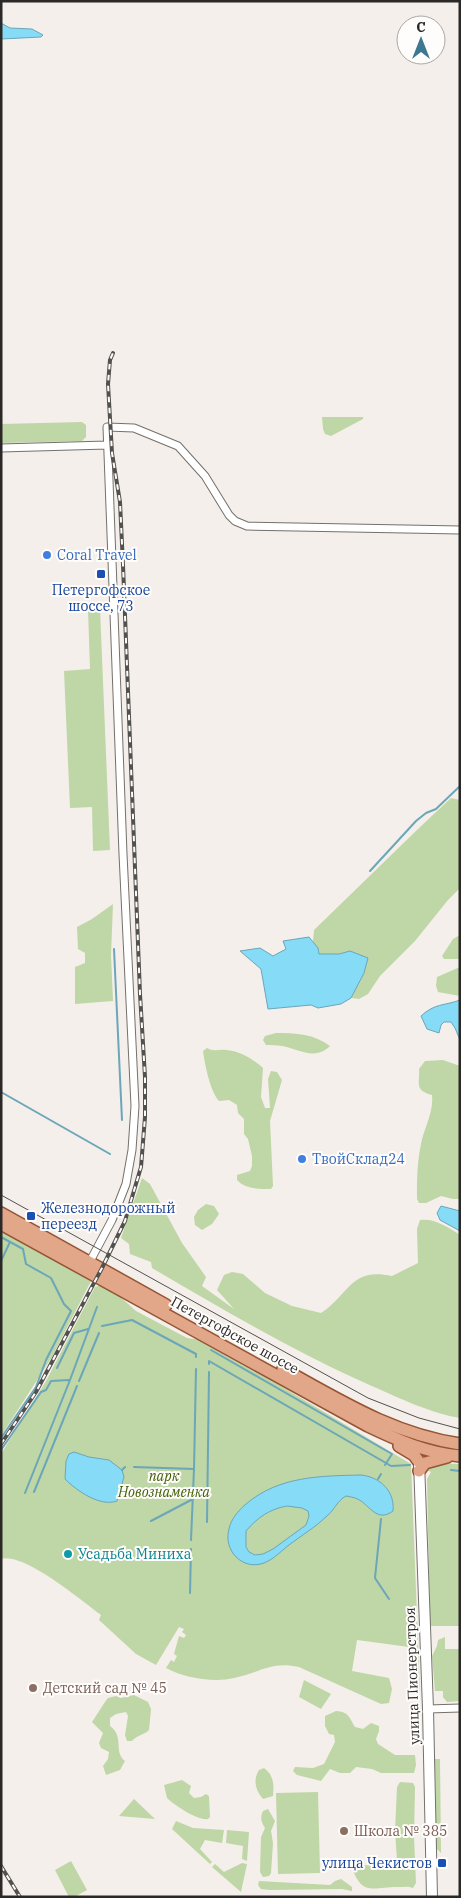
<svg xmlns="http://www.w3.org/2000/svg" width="461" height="1898" font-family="'IBM Plex Serif',serif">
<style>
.green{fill:#bfd6a6}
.water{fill:#86dbf7;stroke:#6ba6b9;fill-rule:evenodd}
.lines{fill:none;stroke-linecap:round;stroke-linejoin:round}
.stream{stroke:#6ba6b9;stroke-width:2}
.street-casing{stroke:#74706b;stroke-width:9}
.secondary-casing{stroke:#74706b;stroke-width:12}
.primary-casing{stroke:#955433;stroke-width:14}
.street{stroke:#fff;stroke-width:7}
.secondary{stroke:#fff;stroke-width:10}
.primary{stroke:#e2a689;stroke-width:11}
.tram{stroke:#53514e;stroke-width:1}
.rail-casing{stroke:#53514e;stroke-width:4}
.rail{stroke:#fffdfb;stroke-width:2;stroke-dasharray:5.5;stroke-linecap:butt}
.shop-dot{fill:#3f7fe0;stroke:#fffdfb;stroke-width:2}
.transit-dot{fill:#1a4fb4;stroke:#fffdfb;stroke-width:2}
.culture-dot{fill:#0f9aa8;stroke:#fffdfb;stroke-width:2}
.education-dot{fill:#8d6e63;stroke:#fffdfb;stroke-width:2}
.labels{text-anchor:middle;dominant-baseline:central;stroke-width:4;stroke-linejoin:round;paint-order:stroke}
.shop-label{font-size:14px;fill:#366cbe;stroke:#fffdfb;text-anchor:start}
.transit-label{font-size:14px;fill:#164399;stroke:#fffdfb}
.street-label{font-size:14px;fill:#2b2927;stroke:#fffdfb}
.park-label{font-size:14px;font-style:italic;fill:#416007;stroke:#fffdfb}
.culture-label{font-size:14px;fill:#0d838f;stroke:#fffdfb;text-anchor:start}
.education-label{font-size:14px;fill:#785e54;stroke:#fffdfb;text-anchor:start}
</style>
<rect width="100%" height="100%" fill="#f4efea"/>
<path class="green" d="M322,417H363V419L331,436L325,434L323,429Z
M82,422L86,425V437L82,441L1,443V424Z
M88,609H100L110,850L93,851L92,807L70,808L64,671L90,669Z
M451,798L460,800V888L448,900L415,941L380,976L368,994L359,999L351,998L364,973L350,951L339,954H319L313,941L314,930L418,829Z
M113,904L111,955L113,1001L75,1004V967L85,963V953L78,949L77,927L92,919Z
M460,935V959H444L442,956L453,939Z
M460,967V996L438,992L436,986L437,977Z
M276,1033C296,1033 314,1034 330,1046C315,1061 299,1049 282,1046C277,1045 271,1045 266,1045L263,1040L265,1036Z
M207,1048C213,1052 219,1049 226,1050C240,1051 253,1059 263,1068L261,1097L265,1108H270L268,1079L271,1071L277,1072L282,1080L270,1121L273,1186L271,1189C259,1189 245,1189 237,1180V1175L250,1171L252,1166V1156L248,1139L244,1134V1119L238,1113L237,1105L229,1100L219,1101C210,1091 205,1065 203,1051Z
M443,1060L460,1066V1199H453L441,1196L426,1203H419L417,1199C417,1180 417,1163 421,1144C424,1128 434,1112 432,1095C414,1090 420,1084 419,1069L425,1061Z
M142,1178L150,1184L182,1243L206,1277L202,1286L234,1309L217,1290L224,1275L232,1272L243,1274L265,1293L292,1306L321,1313C350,1294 350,1267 392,1276L418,1263L417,1229L420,1220C434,1218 448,1227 460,1235V1418C433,1414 399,1398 374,1387C297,1353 225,1311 152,1268L151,1262L130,1254L129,1244L121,1238Z
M206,1204L214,1206L219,1214L212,1224L202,1230L195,1225L194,1217L198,1210Z
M1,1231L91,1281L52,1357L1,1436Z
M101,1285L118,1295L136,1311L187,1338L201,1340L239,1361L411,1464L420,1691H413L409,1647L357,1640L352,1671L389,1678L392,1689L389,1703L381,1704L299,1667C270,1661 260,1673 234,1678C214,1683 184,1678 166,1668L171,1660L174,1662L177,1656L174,1654L179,1636L184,1638L186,1635L182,1632L184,1629L179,1627L156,1665L136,1654L99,1620L101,1615C82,1601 24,1552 1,1559V1454L46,1381L95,1287Z
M434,1463L460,1464V1626H430L427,1479L431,1472L427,1470L428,1466Z
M445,1637V1649H460V1701L447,1702L443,1697V1691H435L432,1656L437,1646L438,1640Z
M304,1680L331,1694L321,1709L299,1697Z
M134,1695L148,1702L151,1709L149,1730C144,1735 137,1735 132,1741H127L125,1735L128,1716L126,1712L116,1714L110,1718V1726C125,1737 113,1752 125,1761L120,1770L106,1775L103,1766L108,1759L109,1752L101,1748L99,1743L103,1733L92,1722L105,1702L108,1698L116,1696L121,1698Z
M336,1711C349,1712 349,1717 355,1727L363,1729L371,1723L379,1726V1731L376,1739L378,1744L395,1755H415L416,1765L414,1773H381L372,1769L356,1767L350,1773H340L330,1769L321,1781L297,1775L293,1771L295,1767L313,1768L324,1764L335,1742L334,1735L329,1734L325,1726V1716Z
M435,1759H440L441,1853L436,1848Z
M264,1768C274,1775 274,1785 273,1796L263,1799C255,1790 253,1780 259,1770Z
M182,1780L191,1786L189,1793L194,1798L201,1797L206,1794L209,1796L210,1817L208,1819C198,1821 174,1805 167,1798L164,1785Z
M400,1782L413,1783L415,1787L414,1837L416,1883L413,1888C408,1886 406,1887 401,1887C374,1886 363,1898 352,1868L358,1865L395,1866L397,1860L395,1831L397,1787Z
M318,1792L320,1873L278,1874L276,1793Z
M134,1799L155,1819L119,1816Z
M268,1809L275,1821L271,1831L273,1843L271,1873L269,1876L263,1877L260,1872L261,1837L265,1828C261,1822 260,1817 263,1811Z
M176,1821L193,1828L224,1830L222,1843L205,1840L200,1849L212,1862L210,1864L172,1829Z
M227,1830L249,1832L247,1861L242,1859L243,1846L226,1843Z
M71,1861L87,1890L74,1897H69L55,1870Z
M242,1863L247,1864L241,1892L212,1867L215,1864L224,1872Z
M341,1879L352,1887V1891L342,1889L270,1890L261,1889L258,1885L259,1881L330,1885L335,1881Z"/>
<path class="water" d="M1,23L10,28L32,29L43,35L41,37L1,39Z
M309,937L318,948L319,954H339L350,951L368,958L364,973L351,998L341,1004L318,1008L311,1005L268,1009L261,969L240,951L260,948L273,956L286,949L283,941Z
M460,1000V1040L455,1028L451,1022H444L441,1025L439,1033L427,1029L421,1016C435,1003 444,1006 460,1000Z
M441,1206L460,1211V1231L440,1220L437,1213Z
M74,1452L89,1457L109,1460L122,1470L124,1477L117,1501C100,1507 77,1491 65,1479L66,1461L69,1454Z
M361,1475C380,1477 395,1491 393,1511C378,1522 371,1508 361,1501C357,1498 352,1497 346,1496C337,1501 335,1509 328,1515C316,1527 302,1535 289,1545C280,1552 274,1559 264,1563C242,1571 223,1550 229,1529C231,1519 238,1511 246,1504C279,1476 320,1476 361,1475ZM287,1506L302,1508L308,1511L309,1516L306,1525L273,1549L263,1554L255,1555L249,1552L246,1547V1531C258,1517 270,1509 287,1506Z"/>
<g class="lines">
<path class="stream" d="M370,871L416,821L426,813L436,809L460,786
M114,949L122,1120
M1,1092L110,1154
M1,1237L23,1249L26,1264L51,1278L64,1304L71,1311L46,1360L36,1387L1,1438
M1,1261L10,1242
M102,1326L132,1320L196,1354V1357
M211,1350L392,1454L385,1465
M209,1364V1361L386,1463L391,1466L410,1465
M57,1368L74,1333L88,1329
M79,1381L99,1333
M1,1450L41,1392L46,1390L51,1381L69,1380
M134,1467L194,1469L196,1369
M122,1470L125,1467
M451,1470L460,1471
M378,1479L381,1474
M34,1492L77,1386
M25,1493L70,1380L97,1307
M381,1519L375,1578L389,1599
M151,1521L193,1499
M207,1522L209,1372
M191,1540L194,1469
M190,1593L191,1549"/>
<g class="street-casing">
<path id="street" d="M1,448L107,445
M88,1265L112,1220L126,1184L132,1150L135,1106L123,854L107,427L134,428L178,446L205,476L229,515L235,521L247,526L460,530
M428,1709L460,1708"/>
</g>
<g class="secondary-casing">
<path id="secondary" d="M419,1462L428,1709L432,1897"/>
</g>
<g class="primary-casing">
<path id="primary" d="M1,1213L166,1305
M1,1224L368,1426C397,1440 427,1453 460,1456
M283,1369C341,1401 393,1434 460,1444
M399,1446L414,1455L419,1462
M419,1471L425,1463L447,1457"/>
</g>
<use href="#street" class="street"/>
<use href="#secondary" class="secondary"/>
<use href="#primary" class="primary"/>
<path class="tram" d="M1,1195L368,1398L419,1418L460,1429"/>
<g class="rail-casing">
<path id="rail" d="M1,1444L36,1392L102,1268L125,1221L141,1167L145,1117V1077L140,994L123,565L120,502L112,453L108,384L110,360L113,353
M1,1866L20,1897"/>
</g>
<use href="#rail" class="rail"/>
</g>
<g class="shop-dot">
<circle cx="47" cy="555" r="5"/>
<circle cx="302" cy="1159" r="5"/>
</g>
<g class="transit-dot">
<rect x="96" y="569" width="10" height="10" rx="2.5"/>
<rect x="26" y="1211" width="10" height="10" rx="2.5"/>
<rect x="437" y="1858" width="10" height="10" rx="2.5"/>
</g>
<circle class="culture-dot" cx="68" cy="1554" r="5"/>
<g class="education-dot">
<circle cx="33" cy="1688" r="5"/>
<circle cx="344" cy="1831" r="5"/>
</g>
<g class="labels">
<g class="shop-label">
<text x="57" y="555">Coral Travel</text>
<text x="312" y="1159">ТвойСклад24</text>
</g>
<g class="transit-label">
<text x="101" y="590">Петергофское<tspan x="101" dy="16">шоссе, 73</tspan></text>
<text x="41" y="1208" text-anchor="start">Железнодорожный<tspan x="41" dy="16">переезд</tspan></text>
<text x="432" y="1863" text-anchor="end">улица Чекистов</text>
</g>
<g class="street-label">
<text transform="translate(235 1335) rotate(29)">Петергофское шоссе</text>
<text transform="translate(412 1676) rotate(-92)">улица Пионерстроя</text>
</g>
<g class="park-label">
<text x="164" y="1476">парк<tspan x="164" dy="16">Новознаменка</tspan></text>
</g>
<g class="culture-label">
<text x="78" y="1554">Усадьба Миниха</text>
</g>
<g class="education-label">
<text x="43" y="1688">Детский сад № 45</text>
<text x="354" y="1831">Школа № 385</text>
</g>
</g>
<rect width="461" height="1898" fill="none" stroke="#2b2927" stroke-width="5"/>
<g transform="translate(421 40)"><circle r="24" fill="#fffdfb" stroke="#aaa8a6"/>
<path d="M0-4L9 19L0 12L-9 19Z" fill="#3e7790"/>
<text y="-8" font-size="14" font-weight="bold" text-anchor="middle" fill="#2b2927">С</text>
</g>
</svg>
